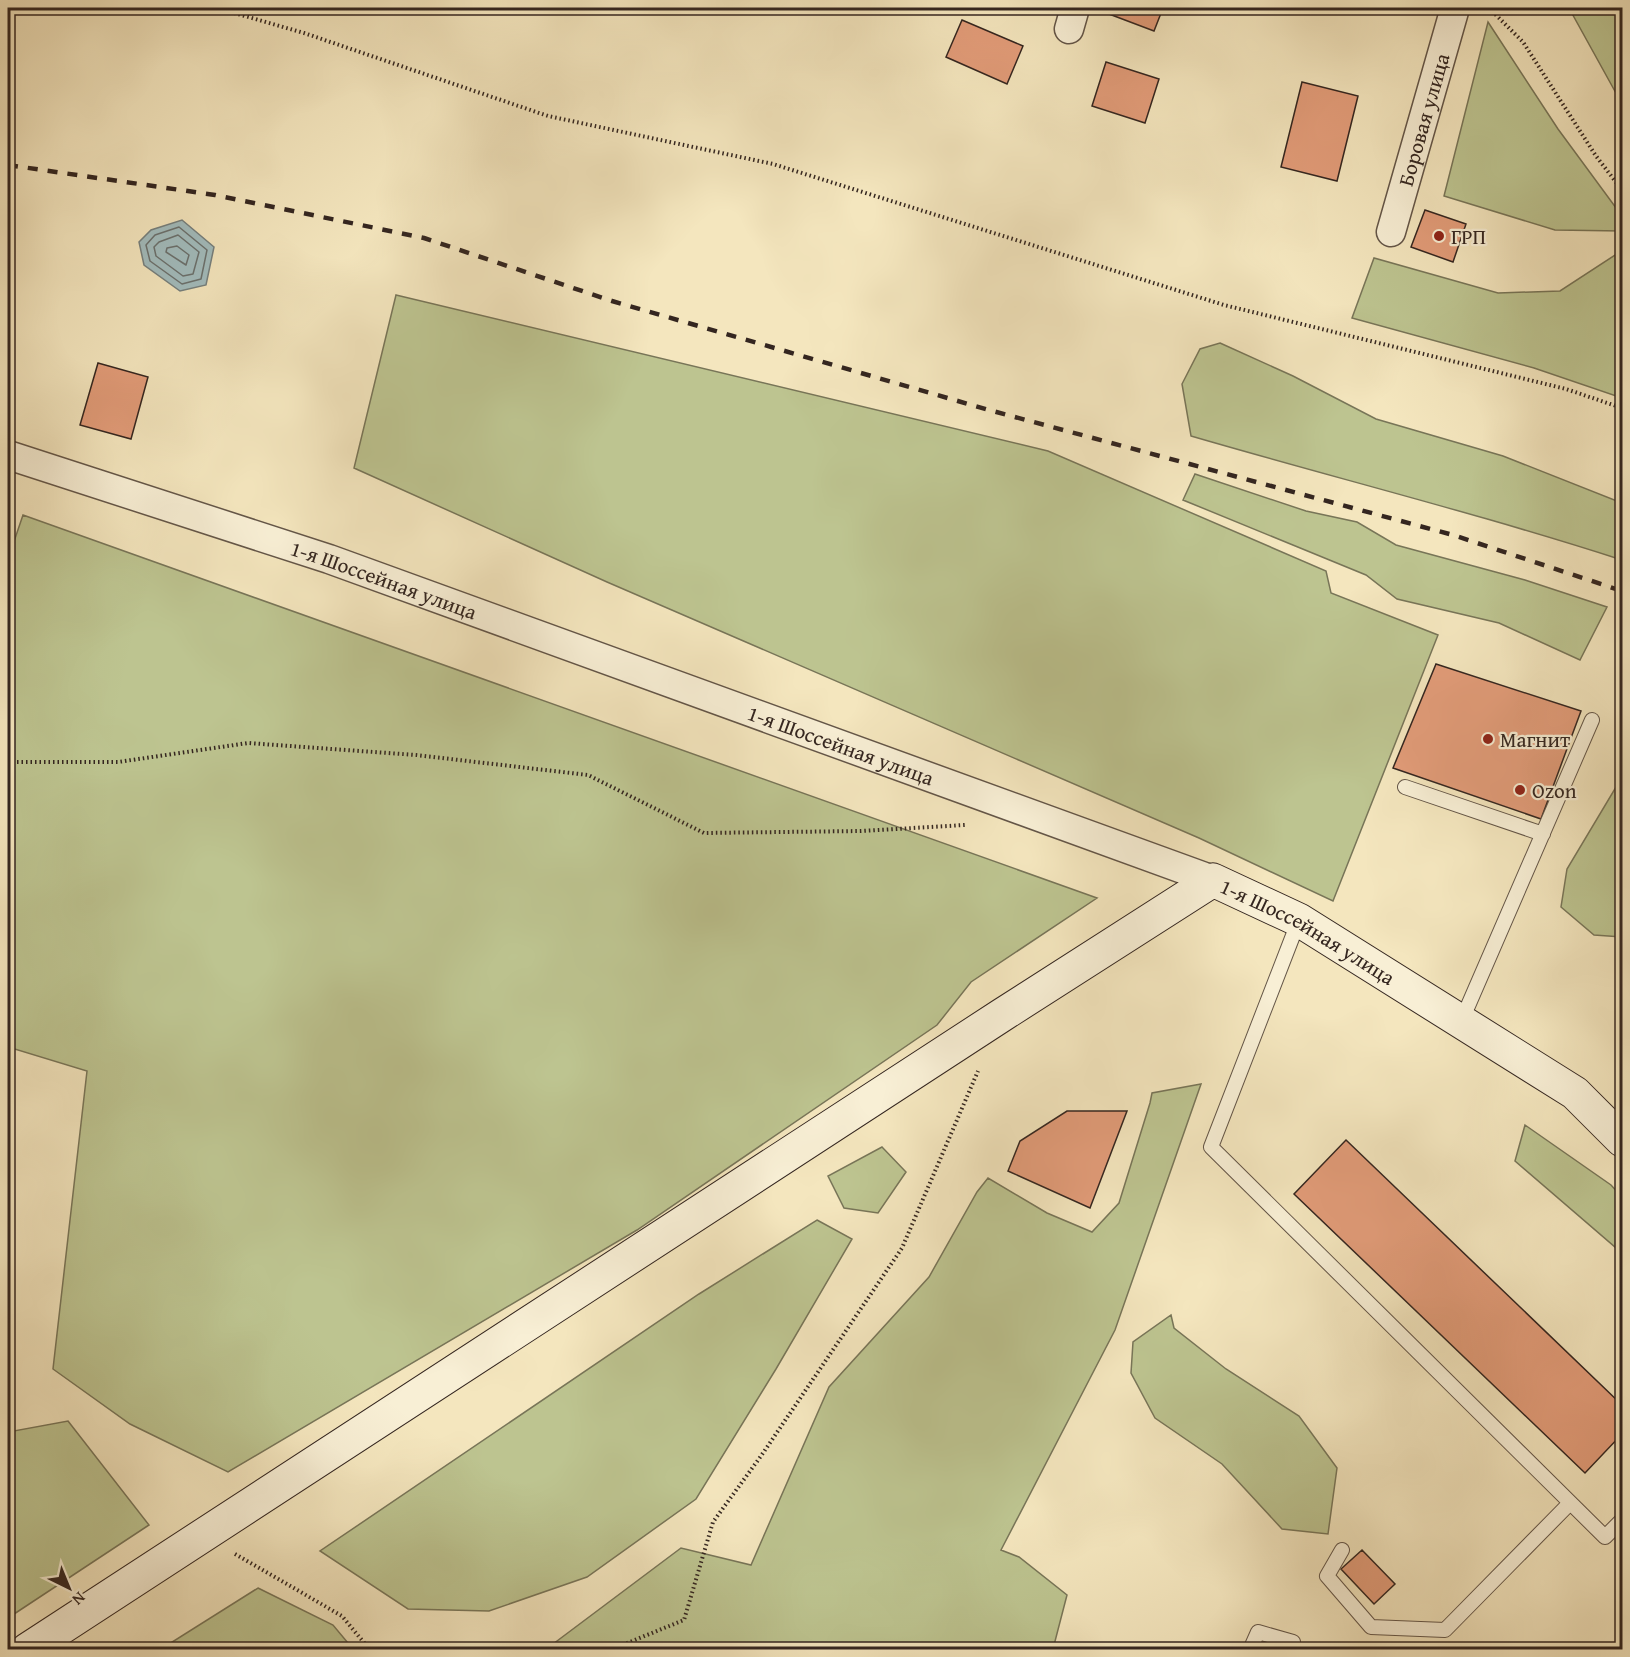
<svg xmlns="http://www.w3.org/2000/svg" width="1630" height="1657" font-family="'Gentium Book Plus',serif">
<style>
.green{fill:#bdc490;stroke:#787558;stroke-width:1.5}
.water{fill:#a2bcbd;stroke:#76807e;stroke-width:1.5}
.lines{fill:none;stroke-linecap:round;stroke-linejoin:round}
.shore{stroke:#6b716e;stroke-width:1.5}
.building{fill:#e29c79;stroke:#342620;stroke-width:1.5}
.lane-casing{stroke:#645648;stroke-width:16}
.street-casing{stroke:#645648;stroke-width:31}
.secondary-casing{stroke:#342620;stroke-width:35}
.path{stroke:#342620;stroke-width:4;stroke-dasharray:1.5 3;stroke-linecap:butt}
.lane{stroke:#f8efd5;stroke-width:14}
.street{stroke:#f8efd5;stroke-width:28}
.secondary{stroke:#f8efd5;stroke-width:33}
.rail{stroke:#342620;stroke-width:4.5;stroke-dasharray:10 10;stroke-linecap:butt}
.poi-dot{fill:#8f2418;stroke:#f8efd5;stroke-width:2}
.labels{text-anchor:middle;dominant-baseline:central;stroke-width:4.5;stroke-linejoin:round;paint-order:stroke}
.street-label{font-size:21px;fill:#342620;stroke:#f8efd5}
.poi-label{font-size:21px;fill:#342620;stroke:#f8efd5;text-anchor:start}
</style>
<rect width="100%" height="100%" fill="#f4e6be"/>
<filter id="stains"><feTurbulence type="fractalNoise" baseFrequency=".00333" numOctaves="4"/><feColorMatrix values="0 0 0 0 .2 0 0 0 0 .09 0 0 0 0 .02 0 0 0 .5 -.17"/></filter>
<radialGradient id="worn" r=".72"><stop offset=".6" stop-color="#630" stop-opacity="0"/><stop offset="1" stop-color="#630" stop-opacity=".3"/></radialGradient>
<path class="green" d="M1569,8H1622V104Z
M1488,22L1558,129L1622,216V231L1555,230L1444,196Z
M1615,255L1622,257V398L1534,368L1352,318L1374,258L1498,293L1560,291Z
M396,295L1048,451L1326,571L1331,593L1438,635L1333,901L1199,838L607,582L354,468Z
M1220,343L1293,376L1376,419L1503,456L1622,503V560C1480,514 1335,478 1191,436L1182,384L1200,349Z
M1195,474L1306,511L1357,522L1396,545L1525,580L1607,607L1580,660L1499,623L1397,599L1366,575L1183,500Z
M23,515L1097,898L971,982L937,1025L637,1230L228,1472L130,1424L53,1369L87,1071L8,1047V559Z
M1622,777V937L1594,935L1561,907L1567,869Z
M1201,1084L1115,1330L1001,1550L1019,1557L1067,1595L1053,1649H554L553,1644L681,1548L751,1565L829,1387L929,1277L977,1192L988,1178L1047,1213L1092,1232L1119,1203L1150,1103L1152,1093Z
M1525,1125L1611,1185L1622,1197V1253L1515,1161Z
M882,1147L906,1172L878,1213L844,1208L828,1176Z
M817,1220L852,1239L776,1369L696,1499L587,1577L489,1611L408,1609L320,1551L699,1294Z
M1171,1315L1174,1328L1226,1369L1299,1416L1337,1468L1328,1534L1282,1529L1222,1464L1155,1418L1131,1373L1133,1342Z
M68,1421L149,1525L8,1618V1432Z
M258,1588L333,1625L353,1649H161Z"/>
<path class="water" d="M182,220L214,247L206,285L180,291L144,265L139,242L151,230Z"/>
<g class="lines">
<path class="shore" d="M179,227L207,250L201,279L182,284L150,261L146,245L155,235Z
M178,235L199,252L193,274L183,276L156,256L154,247L159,242Z
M177,246L189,255L186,265L166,252L167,248Z"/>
</g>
<path class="building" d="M1111,8H1163L1154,31L1109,14Z
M962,20L1023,46L1007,84L946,57Z
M1106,62L1159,79L1145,123L1092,106Z
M1302,82L1358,96L1337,181L1281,167Z
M1425,210L1466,224L1453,262L1411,247Z
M98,363L148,377L131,439L80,425Z
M1436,664L1581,711L1541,819L1393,768Z
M1067,1111H1127L1090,1208L1008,1171L1020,1141Z
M1346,1140L1622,1405V1434L1585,1473L1294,1194Z
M1362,1550L1395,1584L1374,1604L1341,1569Z"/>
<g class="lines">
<g class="lane-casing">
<path id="lane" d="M1405,787L1543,834
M1299,920L1211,1147L1605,1537L1622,1520
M1461,1022L1592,720
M1342,1550L1327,1576L1371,1627L1445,1630L1570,1503
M1250,1650L1258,1632L1293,1642"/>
</g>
<g class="street-casing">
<g id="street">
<path d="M1069,29L1075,8"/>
<path id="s1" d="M1391,232L1455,8"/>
<path id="s2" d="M8,455L329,559L1213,880"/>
</g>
</g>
<g class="secondary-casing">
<g id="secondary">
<path id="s3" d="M27,1650L1002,1015L1213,880L1299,920L1575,1093L1622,1140"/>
</g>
</g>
<path class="path" d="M217,8L304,33L548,116L773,164L1224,305L1566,389L1622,408
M1489,8L1523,42L1596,156L1622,190
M8,762H118L248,743L416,755L588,775L704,833L861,831L965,825
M235,1554L342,1616L370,1650
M610,1650L684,1620L713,1522L761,1456L902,1248L978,1071"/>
<use href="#lane" class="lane"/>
<use href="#street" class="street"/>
<use href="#secondary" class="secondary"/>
<path class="rail" d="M8,165L215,195L424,238L612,301L989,410L1453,535L1622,591"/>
</g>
<g class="poi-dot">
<circle cx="1439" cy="236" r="6"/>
<circle cx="1488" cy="739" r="6"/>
<circle cx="1520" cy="790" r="6"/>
</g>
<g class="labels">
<g class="street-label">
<text stroke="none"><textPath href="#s1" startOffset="117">Боровая улица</textPath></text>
<text stroke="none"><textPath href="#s2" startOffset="396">1-я Шоссейная улица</textPath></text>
<text stroke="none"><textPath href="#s2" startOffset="882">1-я Шоссейная улица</textPath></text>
<text stroke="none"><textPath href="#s3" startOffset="1522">1-я Шоссейная улица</textPath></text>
</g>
<g class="poi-label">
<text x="1451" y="236">ГРП</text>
<text x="1500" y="739">Магнит</text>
<text x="1532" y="790">Ozon</text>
</g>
</g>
<rect width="1630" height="1657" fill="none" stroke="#f4e6be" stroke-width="30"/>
<rect x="9" y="9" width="1612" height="1639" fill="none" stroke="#342620" stroke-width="3"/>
<rect x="15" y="15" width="1600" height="1627" fill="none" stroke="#342620" stroke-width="1.5"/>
<g transform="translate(69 1588) rotate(137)" stroke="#f8efd5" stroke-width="4.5" paint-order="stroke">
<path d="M0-4.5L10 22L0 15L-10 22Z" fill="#342620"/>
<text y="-9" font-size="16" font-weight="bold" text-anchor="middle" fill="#342620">N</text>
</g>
<rect width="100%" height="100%" filter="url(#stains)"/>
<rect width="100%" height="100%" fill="url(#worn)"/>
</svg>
